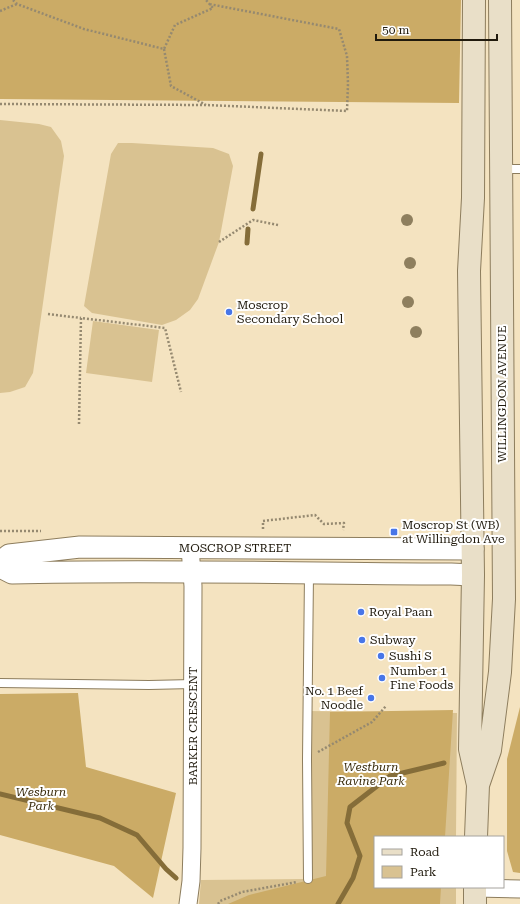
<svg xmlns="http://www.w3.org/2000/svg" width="520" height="904" font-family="'Roboto Serif',serif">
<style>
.green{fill:#d9c291}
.forest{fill:#cbab66}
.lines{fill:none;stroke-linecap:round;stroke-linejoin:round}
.stream{stroke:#856d39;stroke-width:5}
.service-casing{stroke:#8d7d5d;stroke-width:10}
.minor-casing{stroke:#8d7d5d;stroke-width:19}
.tertiary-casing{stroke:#8d7d5d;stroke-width:23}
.secondary-casing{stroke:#8d7d5d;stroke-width:24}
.path{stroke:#958970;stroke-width:2.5;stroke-dasharray:2 2;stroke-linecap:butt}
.service{stroke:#fff;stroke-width:8}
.minor{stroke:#fff;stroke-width:17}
.tertiary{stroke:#fff;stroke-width:21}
.secondary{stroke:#e9dfc8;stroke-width:22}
.tree{fill:#8e7f5e}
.poi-dot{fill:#4876e8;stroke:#fff;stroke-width:1.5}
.labels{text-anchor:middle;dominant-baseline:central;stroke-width:4;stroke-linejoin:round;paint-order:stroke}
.poi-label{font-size:12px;fill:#201a0d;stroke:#fff;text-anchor:start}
.street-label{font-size:12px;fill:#201a0d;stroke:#fff}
.park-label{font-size:12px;font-style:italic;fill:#3b2d0e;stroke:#fff}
</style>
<rect width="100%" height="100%" fill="#f4e3c0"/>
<path class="green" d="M0,120L39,124L51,127L61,141L64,156L33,373L25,387L10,392L0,393Z
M118,143H132L213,148L229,154L233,166L219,242L198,299L190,310L176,320L162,325L92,313L84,306L111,154Z
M93,321L159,330L152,382L86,373Z
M308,711L457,713L456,837H375V887H456V904H199L201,880L307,879Z"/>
<path class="forest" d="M0,0H461L459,103L0,99Z
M78,693L86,767L176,793L153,898L114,866L0,835V694Z
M520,707V873L513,872L507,851V759Z
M453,710L445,837H375V887H441L440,904H228L249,895L326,876L330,712Z"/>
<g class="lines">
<path class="stream" d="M253,209L261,154
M247,243L248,229
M0,794L100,818L137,835L166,869L176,878
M338,904L353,878L360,856L347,823L350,807L390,776L444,763"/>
<g class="service-casing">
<path id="service" d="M503,169H520
M0,683L149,685L193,684
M308,879L307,759L309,574"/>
</g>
<g class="minor-casing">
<path id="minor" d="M475,888L520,889
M188,904L191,881L192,848L193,586L190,548"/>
</g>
<g class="tertiary-casing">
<path id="tertiary" d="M0,562L9,555L80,547L473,549
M0,567L12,573C159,569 305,574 451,574L473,575"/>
</g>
<g class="secondary-casing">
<path id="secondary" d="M474,0L473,198L469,271L473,575L470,749L478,785L476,837
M478,785L490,750L500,672L504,599L500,0
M475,904V887"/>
</g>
<path class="path" d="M13,0L17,4L84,29L164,49L175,25L213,8L206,0
M0,11L17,4
M164,49L171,86L206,105
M0,104L206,105L347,111L348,84L347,56L339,29L209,4
M219,242L253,220L278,225
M48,314L81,318
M79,424L81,318L165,328L181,392
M263,529V521L315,515L324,524L344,523L343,530
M0,531H41
M318,752L372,722L386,706
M218,904L220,901L242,892L297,882"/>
<use href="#service" class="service"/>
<use href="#minor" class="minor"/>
<use href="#tertiary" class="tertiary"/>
<use href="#secondary" class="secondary"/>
</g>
<g class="tree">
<circle cx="407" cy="220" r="6"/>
<circle cx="410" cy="263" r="6"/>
<circle cx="408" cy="302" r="6"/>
<circle cx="416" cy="332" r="6"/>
</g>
<g class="poi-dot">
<circle cx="229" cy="312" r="4"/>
<rect x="390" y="528" width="8" height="8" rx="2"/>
<circle cx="361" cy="612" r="4"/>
<circle cx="362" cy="640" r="4"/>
<circle cx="381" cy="656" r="4"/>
<circle cx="382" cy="678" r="4"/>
<circle cx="371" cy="698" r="4"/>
</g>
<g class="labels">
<g class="poi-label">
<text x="237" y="305">Moscrop<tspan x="237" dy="14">Secondary School</tspan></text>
<text x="402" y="525">Moscrop St (WB)<tspan x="402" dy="14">at Willingdon Ave</tspan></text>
<text x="369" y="612">Royal Paan</text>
<text x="370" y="640">Subway</text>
<text x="389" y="656">Sushi S</text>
<text x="390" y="671">Number 1<tspan x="390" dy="14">Fine Foods</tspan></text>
<text x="363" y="691" text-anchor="end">No. 1 Beef<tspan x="363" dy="14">Noodle</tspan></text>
</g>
<g class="street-label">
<text transform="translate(502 394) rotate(-90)">WILLINGDON AVENUE</text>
<text x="235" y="548">MOSCROP STREET</text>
<text transform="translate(193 726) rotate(-90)">BARKER CRESCENT</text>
</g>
<g class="park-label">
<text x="371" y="767">Westburn<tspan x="371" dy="14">Ravine Park</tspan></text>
<text x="41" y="792">Wesburn<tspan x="41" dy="14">Park</tspan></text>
</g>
</g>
<rect x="374" y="836" width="130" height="52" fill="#ffffff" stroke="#a6a39e"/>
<rect x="382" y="849" width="20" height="6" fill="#e9dfc8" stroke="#a6a39e"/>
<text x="410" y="856" font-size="12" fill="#201a0d">Road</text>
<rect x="382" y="866" width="20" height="12" fill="#d9c291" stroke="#a6a39e"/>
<text x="410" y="876" font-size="12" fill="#201a0d">Park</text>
<path d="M376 34v6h121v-6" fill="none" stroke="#201a0d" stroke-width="2"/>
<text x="382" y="34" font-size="12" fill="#201a0d" stroke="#ffffff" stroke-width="3" paint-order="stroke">50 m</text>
</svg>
